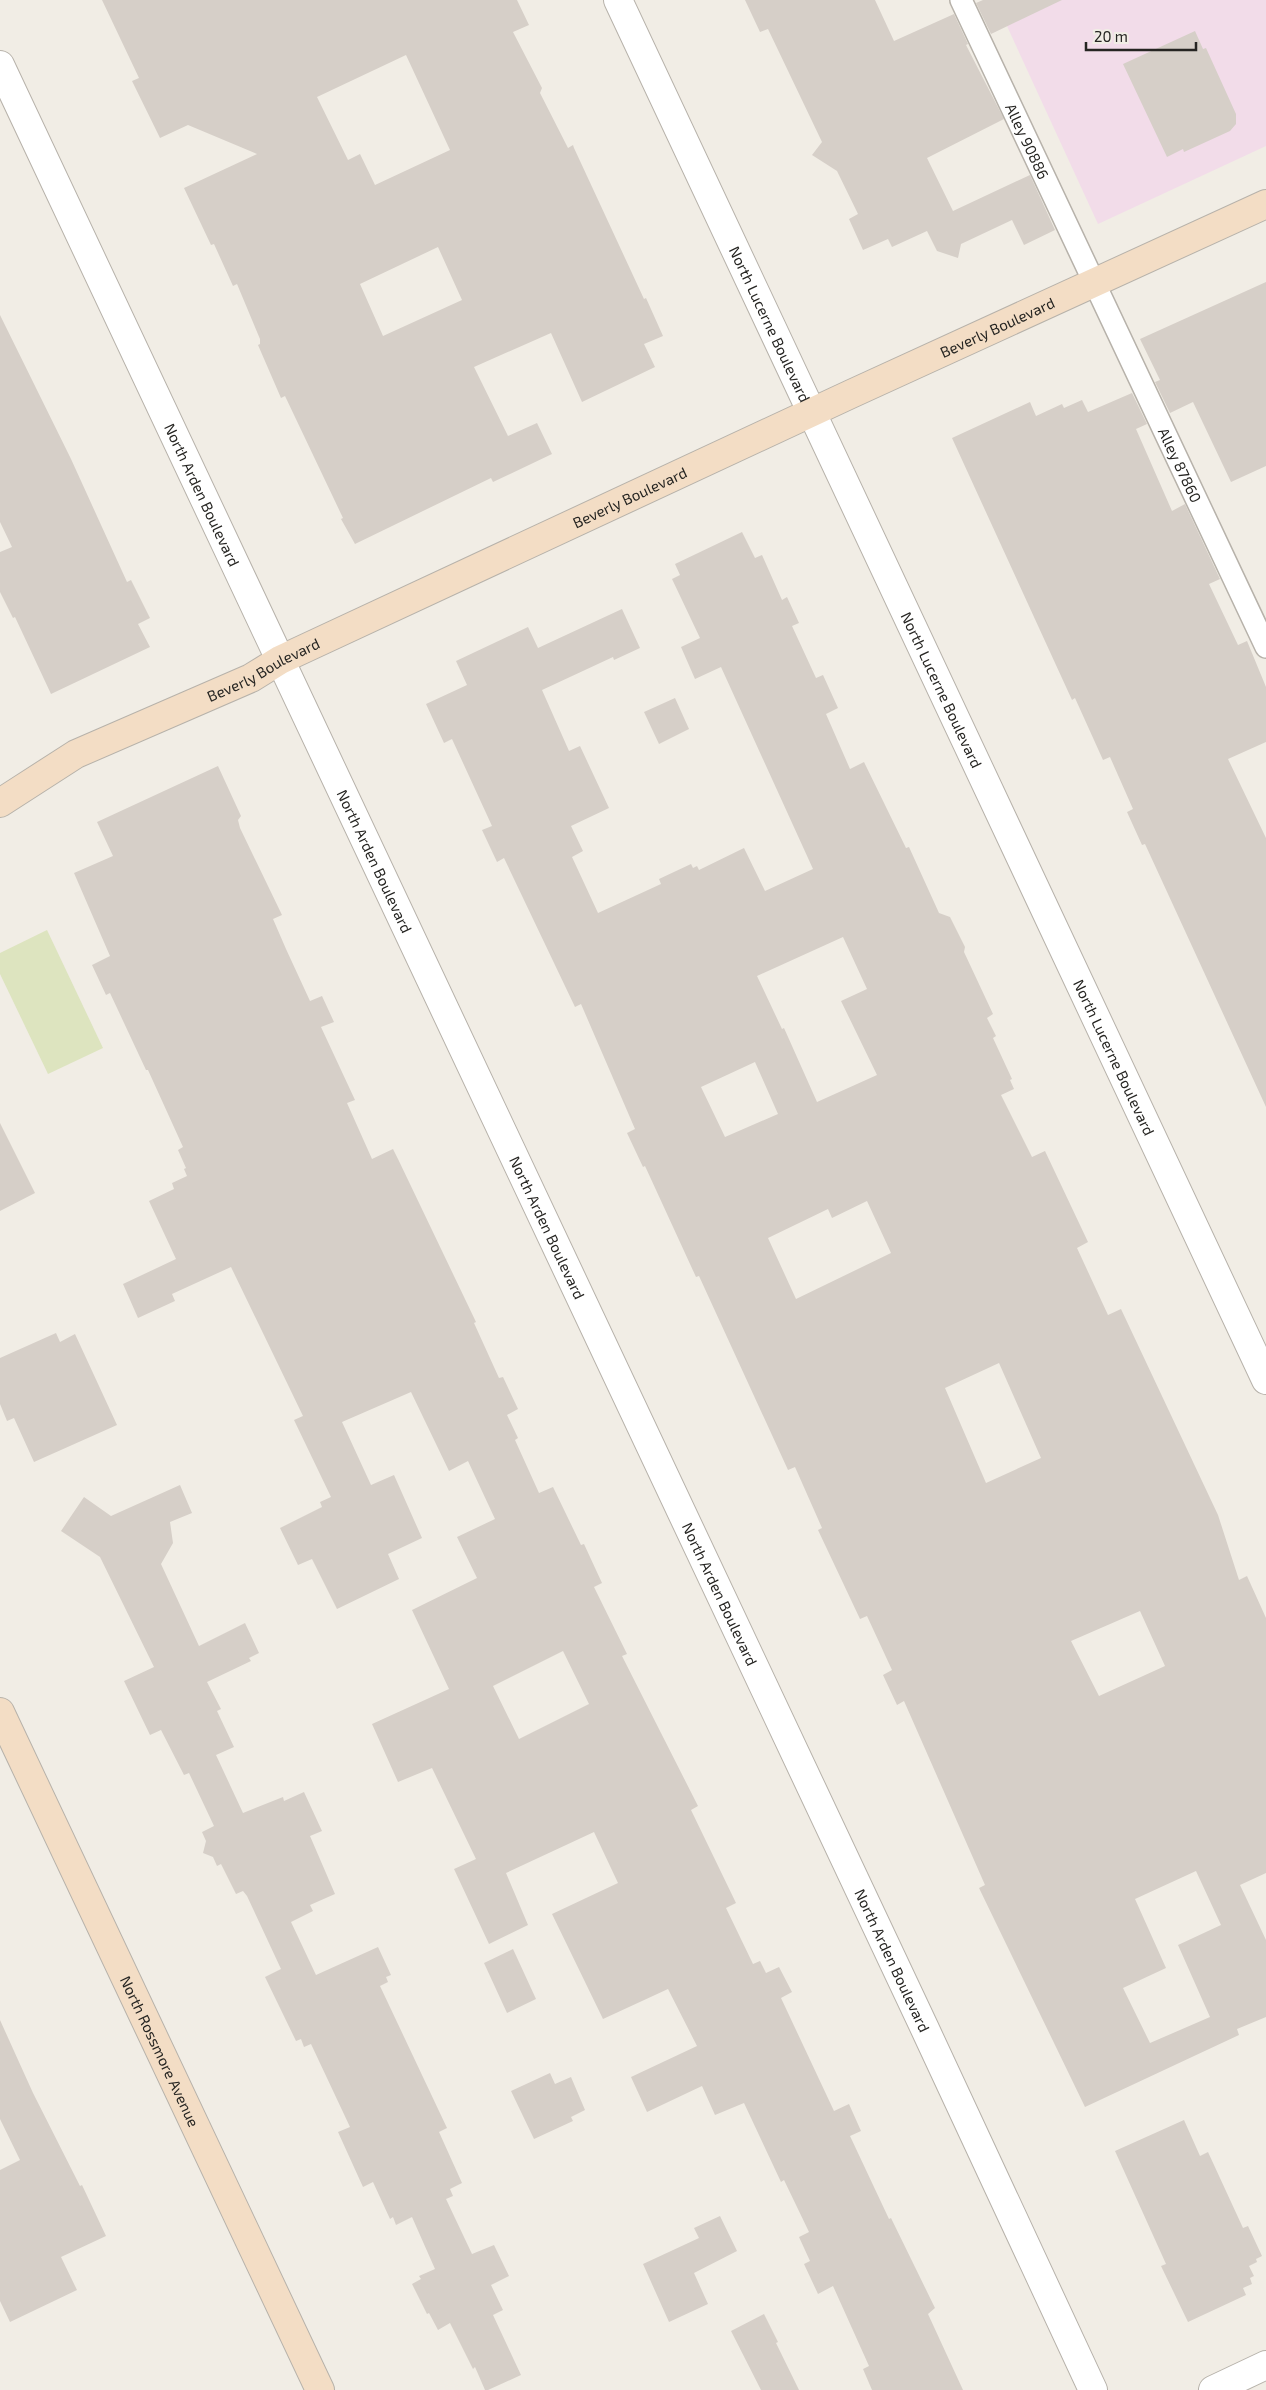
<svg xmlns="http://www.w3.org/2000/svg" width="1266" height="2390" font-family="'Exo 2',sans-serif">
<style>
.commercial{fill:#f2dce9}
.green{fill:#dde4bf}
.building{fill:#d6cfc8;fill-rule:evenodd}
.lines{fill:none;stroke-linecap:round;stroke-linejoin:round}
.service-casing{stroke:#b7b2aa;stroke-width:24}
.minor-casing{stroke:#b7b2aa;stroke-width:30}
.tertiary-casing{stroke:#b7b2aa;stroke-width:30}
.secondary-casing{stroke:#b7b2aa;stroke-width:30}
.service{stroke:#fff;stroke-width:21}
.minor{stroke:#fff;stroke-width:28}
.tertiary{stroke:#fff;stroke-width:28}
.secondary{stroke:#f3ddc5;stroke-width:28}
.labels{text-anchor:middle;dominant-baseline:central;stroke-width:4;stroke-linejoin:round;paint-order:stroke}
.street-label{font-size:15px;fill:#262522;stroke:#f1ede5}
</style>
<rect width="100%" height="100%" fill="#f1ede5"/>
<path class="commercial" d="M995,0H1266V146L1098,224Z"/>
<path class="green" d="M47,930L103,1048L48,1074L0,974V953Z"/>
<path class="building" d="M102,0H517L529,25L513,32L542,88L540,93L568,148L573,145L574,148L644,299L646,298L663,336L644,344L655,367L582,402L551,333L474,367L508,436L537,423L552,454L493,482L491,478L355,544L341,519L343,518L285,396L281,398L258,345L260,344V339L237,284L233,286L214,244L211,245L184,188L257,154L188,125L160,138L132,81L139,78ZM406,55L450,150L375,185L360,154L348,160L317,97ZM438,247L462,300L383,336L360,284Z
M745,0H875L894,41L954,14L968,44L966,45L1004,119L927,158L953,211L1030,175L1055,230L1024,245L1012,220L961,244L958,258L937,251L927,231L892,247L888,239L863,250L849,219L858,214L837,171L812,155L822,142L768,29L760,32Z
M983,0H1062L991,34L976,3Z
M1195,31L1203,49L1206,48L1236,114V124L1230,131L1184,152L1183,149L1167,157L1123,64Z
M1266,282V466L1231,482L1193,402L1170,413L1155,382L1160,380L1140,339Z
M0,315L71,459L127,582L131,580L150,618L138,624L150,647L51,694L15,617L13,618L0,592V552L12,547L0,522Z
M1132,393L1147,424L1136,429L1172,511L1185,504L1220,579L1209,584L1238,645L1247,641L1266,687V742L1228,759L1266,838V1107L1145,844L1142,845L1127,812L1133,809L1110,757L1103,760L1075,698L1072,700L952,438L1030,402L1036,416L1062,404L1064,408L1082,400L1088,412Z
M742,532L755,558L762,555L782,600L787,597L799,623L792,626L816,678L823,675L838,708L826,714L850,769L864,762L906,848L909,847L939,913L950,917L965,947L964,952L993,1014L987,1018L996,1036L993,1038L1012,1079L1010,1080L1014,1089L1001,1095L1032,1157L1045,1151L1088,1242L1077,1248L1108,1315L1121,1309L1218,1515L1239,1580L1247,1576L1266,1618V1873L1240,1885L1266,1940V2017L1237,2029L1239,2035L1085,2107L979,1888L985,1885L904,1701L897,1705L883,1675L892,1670L867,1616L860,1619L818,1530L822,1528L795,1467L788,1470L699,1276L696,1277L645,1166L643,1167L627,1133L635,1129L581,1004L575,1007L504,858L497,862L482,830L492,826L452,739L444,743L426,704L467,685L456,661L528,627L538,648L622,609L640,648L614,660L613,657L542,690L569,751L580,746L609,808L571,826L583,851L572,857L598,913L661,884L659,879L691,864L693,868L697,866L699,870L744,848L765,891L813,869L721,667L695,679L681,647L700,638L672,579L680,575L675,564ZM843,937L867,989L841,1001L877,1075L817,1102L784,1028L782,1029L757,976ZM755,1062L778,1114L725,1137L701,1087ZM867,1201L891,1253L796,1299L768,1238L828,1209L832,1218ZM999,1363L1041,1458L986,1483L945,1388ZM1140,1611L1165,1666L1099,1696L1071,1641ZM1196,1871L1221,1925L1178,1945L1210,2017L1150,2043L1123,1988L1166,1968L1135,1899Z
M675,698L689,729L659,744L644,712Z
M218,766L241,816L238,820L240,828L282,915L273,919L286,949L310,1001L322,996L334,1022L321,1027L355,1100L347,1103L372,1159L393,1149L398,1159L476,1322L474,1323L499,1378L503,1377L518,1409L507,1415L518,1438L515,1440L539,1493L553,1487L581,1545L584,1544L602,1583L594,1587L627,1654L622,1656L698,1806L691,1810L736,1903L726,1908L753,1964L760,1961L766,1973L779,1967L792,1992L781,1998L834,2111L849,2104L861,2131L850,2136L889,2219L891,2218L935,2308L928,2314L963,2390H872L863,2369L869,2366L833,2286L818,2294L804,2264L810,2261L799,2237L809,2232L784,2180L781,2182L744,2103L715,2115L702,2086L647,2112L631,2077L697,2046L668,1989L603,2019L552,1914L618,1883L594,1832L506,1873L528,1925L489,1944L454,1869L476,1859L432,1768L398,1782L372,1724L449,1689L412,1610L477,1578L457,1537L495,1519L468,1461L449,1471L411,1392L342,1422L371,1485L394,1475L422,1538L388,1554L399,1579L337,1609L312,1559L298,1565L280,1528L322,1507L320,1502L331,1497L294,1420L303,1416L231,1267L172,1294L175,1301L138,1318L123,1284L176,1259L149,1201L174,1189L172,1183L187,1176L184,1169L186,1168L178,1150L183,1147L148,1070H146L110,993L106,995L92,965L110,956L74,873L113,856L97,822ZM563,1651L589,1704L519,1739L493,1686Z
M0,1123L35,1193L0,1211Z
M56,1333L60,1342L75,1334L117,1425L34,1462L14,1418L7,1421L0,1404V1358Z
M180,1485L192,1513L170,1522L173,1543L161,1564L199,1646L245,1623L259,1653L249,1658L251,1661L207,1682L221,1709L217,1711L234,1747L216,1755L243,1813L283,1797L284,1801L304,1792L322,1831L310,1836L335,1894L310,1905L313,1911L291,1922L316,1975L378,1947L391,1975L386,1977L388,1982L380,1986L447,2128L439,2132L462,2183L450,2189L453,2196L446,2199L472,2254L494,2245L509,2276L491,2285L503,2310L493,2315L521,2375L488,2390H485L475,2367L473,2369L450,2323L438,2330L429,2313L427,2314L412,2284L421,2279L419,2276L435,2269L412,2217L396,2225L393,2217L390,2219L373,2182L363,2187L338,2132L350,2127L311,2044L304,2047L301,2039L296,2041L265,1977L281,1969L247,1896L243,1891L236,1894L221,1864L217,1866L213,1857L203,1853L206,1841L202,1832L214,1826L189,1773L184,1775L161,1730L150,1735L124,1681L154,1667L100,1557L61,1531L84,1497L111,1516Z
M513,1949L536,1999L507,2013L484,1963Z
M0,2020L33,2093L80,2186L82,2185L106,2236L61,2257L77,2290L10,2322L0,2301V2170L20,2160L0,2119Z
M550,2073L555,2084L571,2077L585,2110L571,2117L573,2121L534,2139L511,2091Z
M1184,2120L1200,2156L1208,2152L1243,2228L1248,2226L1262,2256L1256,2259L1257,2262L1249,2266L1254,2276L1250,2278L1252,2284L1243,2288L1246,2295L1188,2322L1161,2266L1166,2264L1115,2151Z
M720,2216L737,2251L694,2273L708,2304L669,2322L643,2264L699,2238L694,2228Z
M764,2314L778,2342L776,2343L799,2390H761L731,2331Z"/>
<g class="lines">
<g class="service-casing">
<g id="service">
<path id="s1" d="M961,0L1266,647"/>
</g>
</g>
<g class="minor-casing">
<g id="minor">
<path id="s2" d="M618,0L1266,1380"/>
<path d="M1213,2390L1266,2365"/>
</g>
</g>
<g class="tertiary-casing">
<g id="tertiary">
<path id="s3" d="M0,65L925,2029L1093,2390"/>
</g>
</g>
<g class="secondary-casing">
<g id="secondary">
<path id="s4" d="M0,803L76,754L251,678L280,660L851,394L1266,204"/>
<path id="s5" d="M0,1712L320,2390"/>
</g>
</g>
<use href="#service" class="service"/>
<use href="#minor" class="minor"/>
<use href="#tertiary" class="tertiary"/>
<use href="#secondary" class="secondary"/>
</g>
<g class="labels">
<g class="street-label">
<text stroke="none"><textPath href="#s1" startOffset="156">Alley 90886</textPath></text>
<text stroke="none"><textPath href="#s2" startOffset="358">North Lucerne Boulevard</textPath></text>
<text stroke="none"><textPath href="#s4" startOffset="1106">Beverly Boulevard</textPath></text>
<text stroke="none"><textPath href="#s1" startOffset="514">Alley 87860</textPath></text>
<text stroke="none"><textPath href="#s3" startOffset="475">North Arden Boulevard</textPath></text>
<text stroke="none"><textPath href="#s4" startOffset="701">Beverly Boulevard</textPath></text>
<text stroke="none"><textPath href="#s4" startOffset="296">Beverly Boulevard</textPath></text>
<text stroke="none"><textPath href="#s2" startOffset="762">North Lucerne Boulevard</textPath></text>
<text stroke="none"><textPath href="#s3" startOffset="880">North Arden Boulevard</textPath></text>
<text stroke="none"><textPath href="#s2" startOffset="1168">North Lucerne Boulevard</textPath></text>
<text stroke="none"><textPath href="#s3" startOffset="1285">North Arden Boulevard</textPath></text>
<text stroke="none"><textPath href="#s3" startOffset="1690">North Arden Boulevard</textPath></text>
<text stroke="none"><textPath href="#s3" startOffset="2095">North Arden Boulevard</textPath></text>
<text stroke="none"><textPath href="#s5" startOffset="375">North Rossmore Avenue</textPath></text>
</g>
</g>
<path d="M1086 42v8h110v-8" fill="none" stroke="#262522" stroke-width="2.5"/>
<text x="1094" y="42" font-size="15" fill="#262522" stroke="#f1ede5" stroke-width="4" paint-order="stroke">20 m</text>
</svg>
